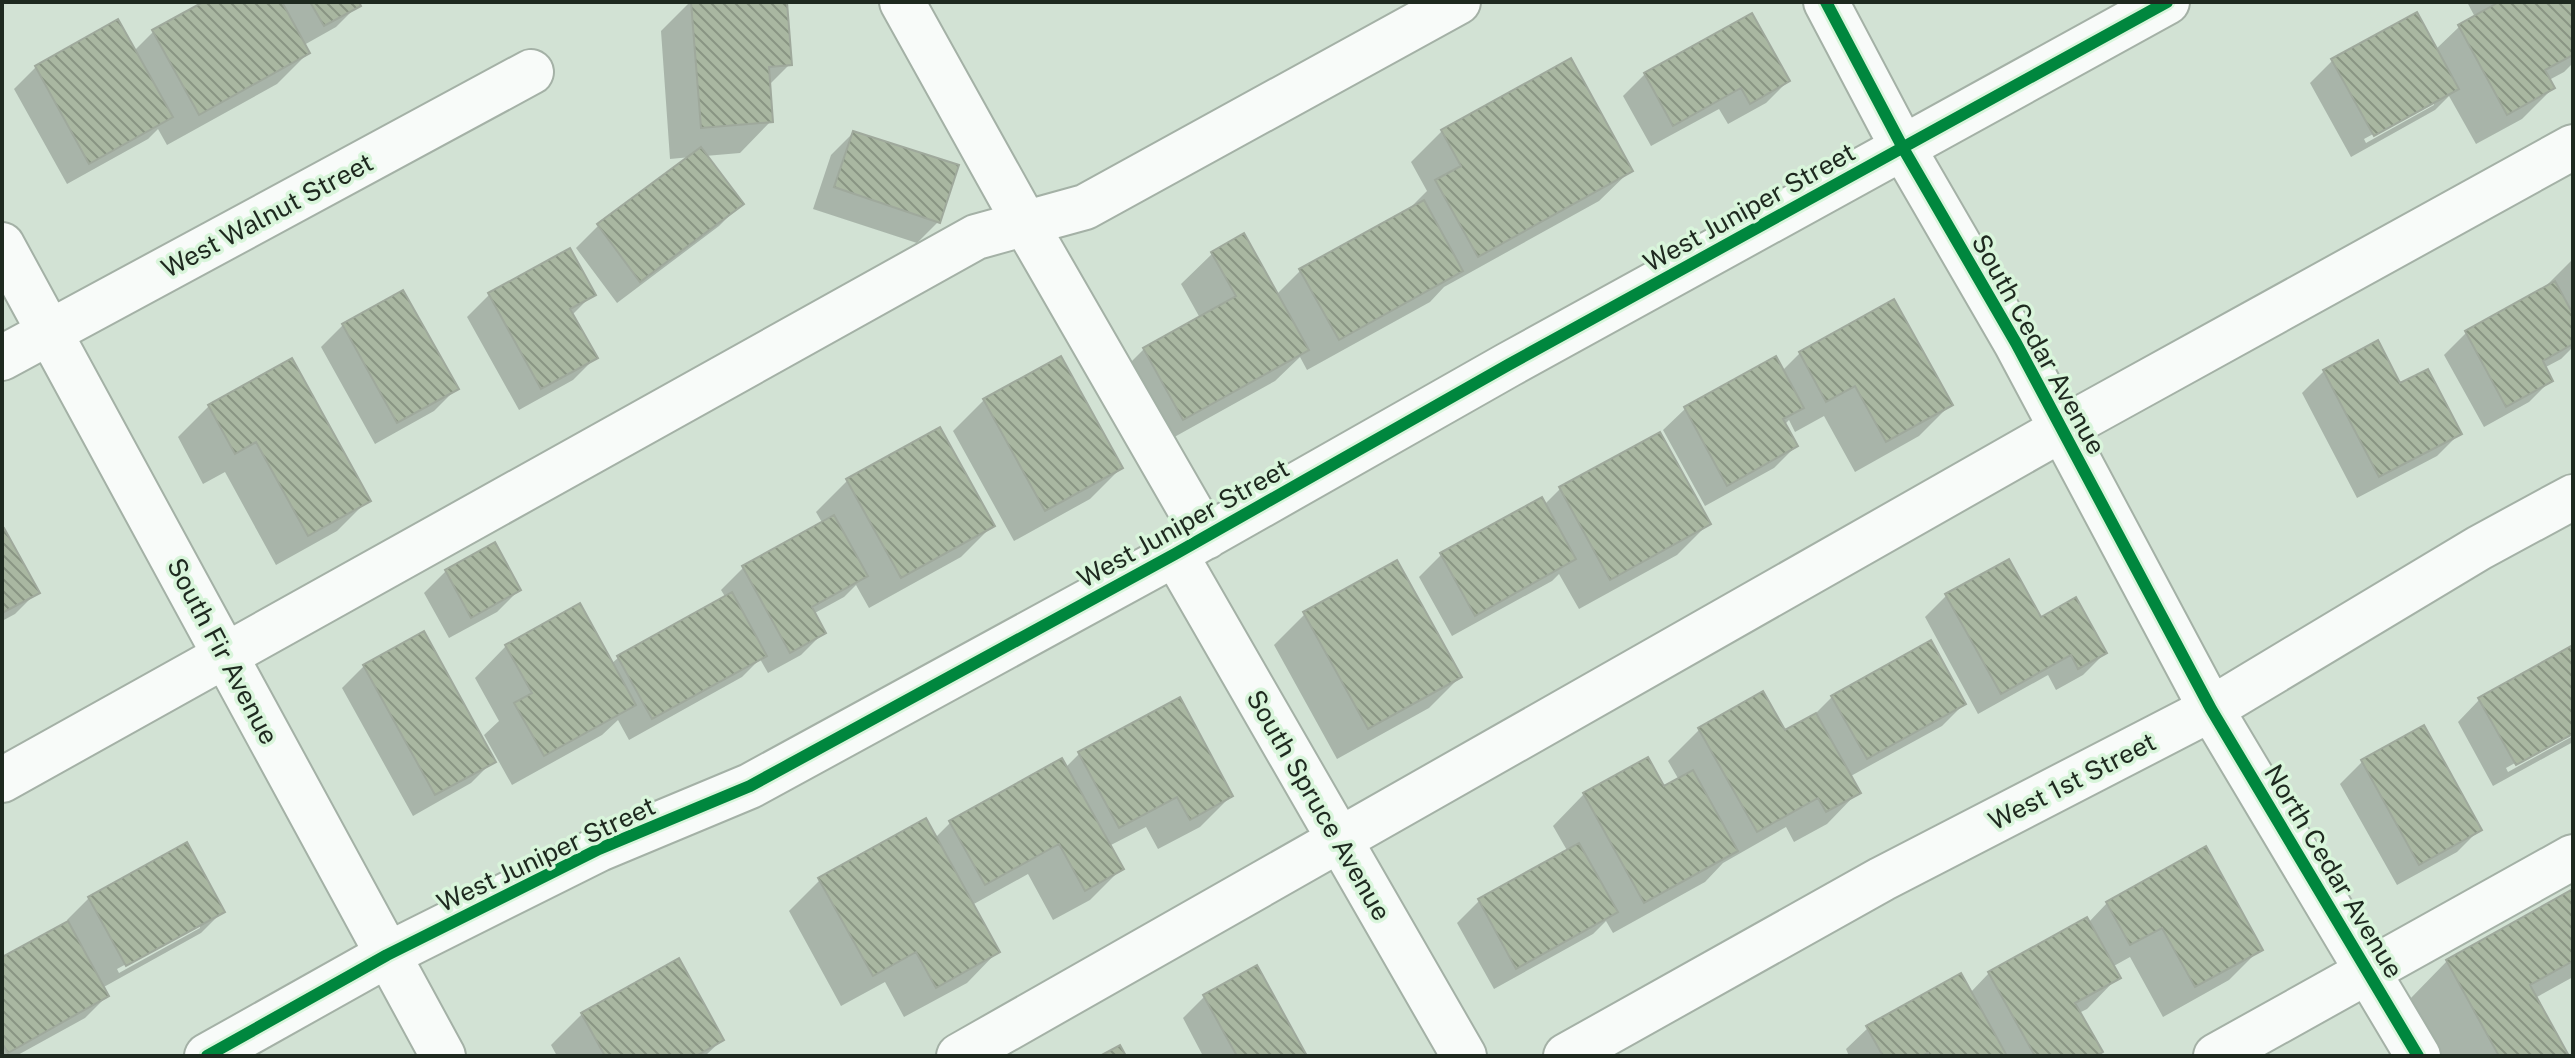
<svg xmlns="http://www.w3.org/2000/svg" width="2575" height="1058" font-family="'Public Sans',sans-serif">
<style>
.shadow{fill:#0003;fill-rule:evenodd}
.building{fill:url(#building-back-hatch);stroke:#9fa99c;stroke-width:2}
.lines{fill:none;stroke-linecap:round;stroke-linejoin:round}
.minor-casing{stroke:#a4b1a6;stroke-width:48}
.minor{stroke:#f8fbf9;stroke-width:44}
.cycleway-casing{stroke:#d9f5db;stroke-width:17}
.cycleway{stroke:#00873e;stroke-width:12}
.labels{text-anchor:middle;dominant-baseline:central;stroke-width:7;stroke-linejoin:round;paint-order:stroke}
.street-label{font-size:26px;fill:#1e291f;stroke:#d9f5db}
</style>
<defs>
<pattern id="building-back-hatch" width="6" height="6" patternUnits="userSpaceOnUse" patternTransform="scale(2)"><rect width="6" height="6" fill="#a9b7a1"/><path d="M-1 5l2 2M0 0l6 6M5-1l2 2" fill="none" stroke="#899583"/></pattern>
</defs>
<rect width="100%" height="100%" fill="#d2e2d4"/>
<path class="shadow" d="M207,2H357L358,5L336,27L304,45L308,53L277,84L167,145L158,129L148,139L67,184L14,89L36,67L134,51L153,32Z
M690,2H785L790,64L768,86L771,121L740,153L705,156L741,204L719,226L617,303L576,248L598,226L691,157L670,159L661,31Z
M2467,2H2573V63L2564,72L2549,80L2553,88L2522,119L2476,144L2449,96L2435,110L2351,157L2310,83L2332,61L2435,50L2459,27L2475,17ZM2434,101V105L2366,143L2364,139Z
M1645,74L1788,81L1766,103L1728,124L1719,109L1651,146L1623,96Z
M1442,131L1631,170L1599,201L1444,287L1430,302L1307,370L1300,357L1275,381L1151,450L1113,380L1144,349L1200,318L1181,284L1213,253L1276,295L1300,271L1405,213L1427,191L1411,162Z
M853,133L939,221L917,243L813,209L831,155Z
M2573,259V347L2561,359L2544,368L2551,380L2529,402L2484,427L2444,355L2466,333L2549,287L2547,285Z
M593,294L572,315L595,358L573,380L519,410L467,317L489,295Z
M343,325L456,389L434,411L375,444L321,347Z
M1800,353L1950,405L1919,436L1855,472L1824,416L1795,432L1789,420L1784,425L1796,446L1774,468L1705,506L1663,430L1685,409L1782,371Z
M2324,371L2399,386L2459,434L2437,456L2357,498L2302,393Z
M984,400L1121,468L1090,499L1014,541L953,431Z
M209,406L368,500L337,531L276,565L225,472L203,484L178,437Z
M847,481L992,526L961,557L869,608L856,585L844,597L813,614L823,633L801,655L768,673L760,659L742,677L629,740L618,720L602,735L512,785L484,735L499,721L475,678L506,646L611,664L618,658L726,598L721,590L743,568L823,524L816,512Z
M1560,489L1708,524L1677,555L1579,609L1559,574L1552,581L1452,636L1419,577L1441,555L1544,505Z
M2,531L37,592L15,614L2,621Z
M446,571L519,590L497,612L449,638L424,593Z
M1947,595L2105,653L2083,675L2056,690L2048,675L1978,714L1925,617Z
M1305,614L1460,677L1429,708L1337,759L1274,645Z
M2573,648V731L2506,768L2508,772L2573,736V742L2493,786L2458,722L2479,700Z
M364,666L493,761L471,783L413,816L342,688Z
M1832,697L1964,704L1942,726L1849,777L1858,792L1827,824L1794,842L1786,827L1723,863L1705,882L1613,933L1606,921L1593,934L1494,989L1457,923L1479,901L1568,852L1553,826L1584,794L1663,788L1679,780L1668,761L1699,730L1784,733L1811,718Z
M1179,700L1231,796L1200,827L1158,849L1146,827L1109,846L1121,869L1090,900L1053,920L1028,874L972,905L998,951L967,983L904,1017L885,982L841,1006L789,911L820,880L935,838L950,823L1065,768L1079,754Z
M2362,762L2479,830L2457,852L2397,885L2340,784Z
M2573,892V977L2535,998L2567,1056H2440L2409,1000L2447,961Z
M89,898L223,911L201,933L102,988L107,996L85,1018L16,1056H2V960L69,923L67,920ZM200,924V928L119,973L117,969Z
M2107,903L2260,949L2229,980L2163,1017L2130,957L2112,967L2118,977L2087,1009L2079,1013L2100,1052L2096,1056H1849L1846,1049L1868,1028L1970,993L1989,973L2088,923Z
M1205,996L1305,1056H1203L1183,1018Z
M582,1014L722,1040L705,1056H557L551,1045Z"/>
<path class="building" d="M203,2H282L310,53L199,115L152,30Z
M310,2H359L361,6L324,26Z
M691,2H787L792,65L769,67L773,122L701,128Z
M2499,2H2573V55L2545,70L2555,88L2507,115L2458,25Z
M2417,12L2459,89L2374,136L2331,59Z
M1752,13L1790,81L1750,104L1741,88L1673,126L1644,73Z
M118,19L173,117L89,164L35,66Z
M1571,58L1633,171L1478,257L1435,180L1461,166L1441,130Z
M853,131L959,165L940,223L834,187Z
M701,147L744,204L640,282L597,224Z
M1424,200L1463,271L1339,340L1299,269Z
M1244,233L1309,350L1183,420L1143,348L1236,296L1211,252Z
M570,248L596,295L570,309L598,358L541,389L488,293Z
M2555,281L2573,314V344L2543,361L2553,381L2506,407L2465,331Z
M403,290L459,389L397,423L342,324Z
M1894,299L1953,405L1886,442L1855,386L1826,402L1799,352Z
M2378,340L2400,383L2428,369L2462,434L2379,477L2323,370Z
M1061,356L1123,468L1045,511L983,399Z
M1776,356L1804,408L1783,419L1798,446L1727,486L1684,407Z
M292,358L371,501L308,536L256,442L235,454L208,405Z
M940,427L995,526L901,578L846,479Z
M1660,432L1711,524L1610,580L1559,487Z
M1542,497L1576,559L1475,616L1440,553Z
M834,515L868,576L812,607L826,633L790,653L742,566Z
M4,528L40,593L2,613V529Z
M495,542L521,590L471,618L445,570Z
M2009,559L2041,617L2076,597L2107,653L2078,669L2071,655L2001,694L1945,594Z
M1397,560L1462,677L1368,729L1303,612Z
M732,592L767,656L652,719L617,656Z
M580,603L636,705L544,756L514,703L532,693L505,645Z
M424,631L496,762L435,795L363,665Z
M1931,640L1966,704L1867,759L1831,696Z
M2573,645V734L2516,765L2478,698Z
M1763,691L1785,730L1816,713L1861,793L1826,812L1818,798L1757,832L1698,728Z
M1180,697L1233,796L1190,820L1177,797L1119,828L1078,752Z
M2424,725L2482,830L2419,865L2361,760Z
M1648,757L1664,786L1693,770L1738,851L1644,903L1583,793Z
M1062,758L1124,869L1085,891L1059,844L985,885L949,821Z
M926,818L1000,952L936,988L916,952L873,976L818,878Z
M187,842L225,912L126,966L88,897Z
M1579,843L1618,912L1516,969L1478,899Z
M2206,846L2263,950L2195,987L2162,928L2130,945L2106,902Z
M2573,889V961L2530,985L2569,1056H2499L2446,960Z
M2087,917L2121,978L2075,1003L2103,1052L2096,1056H2035L1988,972Z
M68,921L109,996L8,1053L2,1043V957Z
M679,958L724,1040L696,1056H605L581,1013Z
M1257,965L1307,1056H1237L1203,995Z
M1961,973L2007,1056H1929L1928,1053L1922,1056H1883L1866,1026Z
M1120,1045L1126,1056H1100Z"/>
<g class="lines">
<g class="minor-casing">
<path id="minor" d="M902,2L1025,223L1206,537
M1826,2L1903,148L2016,343L2211,709L2418,1056
M2,245L443,1056
M2,358L531,72
M1175,554L1464,1056
M2,780L976,237L1085,207L1458,2
M207,1056L387,955L599,849L750,786L1175,554L1508,365L2167,2
M959,1056L2062,429L2573,147
M1566,1056L1882,879L2211,709L2479,548L2573,497
M2216,1056L2573,857"/>
</g>
<use href="#minor" class="minor"/>
<g class="cycleway-casing">
<path id="cycleway" d="M1826,2L1903,148L2016,343L2211,709L2418,1056
M207,1056L387,955L599,849L750,786L1175,554L1508,365L2167,2"/>
</g>
<use href="#cycleway" class="cycleway"/>
</g>
<g class="labels">
<g class="street-label">
<text transform="translate(1749 207) rotate(-29)">West Juniper Street</text>
<text transform="translate(267 215) rotate(-28)">West Walnut Street</text>
<text transform="translate(2039 344) rotate(61)">South Cedar Avenue</text>
<text transform="translate(1183 523) rotate(-29)">West Juniper Street</text>
<text transform="translate(223 651) rotate(62)">South Fir Avenue</text>
<text transform="translate(2072 781) rotate(-27)">West 1st Street</text>
<text transform="translate(1319 805) rotate(60)">South Spruce Avenue</text>
<text transform="translate(546 854) rotate(-25)">West Juniper Street</text>
<text transform="translate(2334 871) rotate(59)">North Cedar Avenue</text>
</g>
</g>
<rect width="2575" height="1058" fill="none" stroke="#1e291f" stroke-width="8"/>
</svg>
